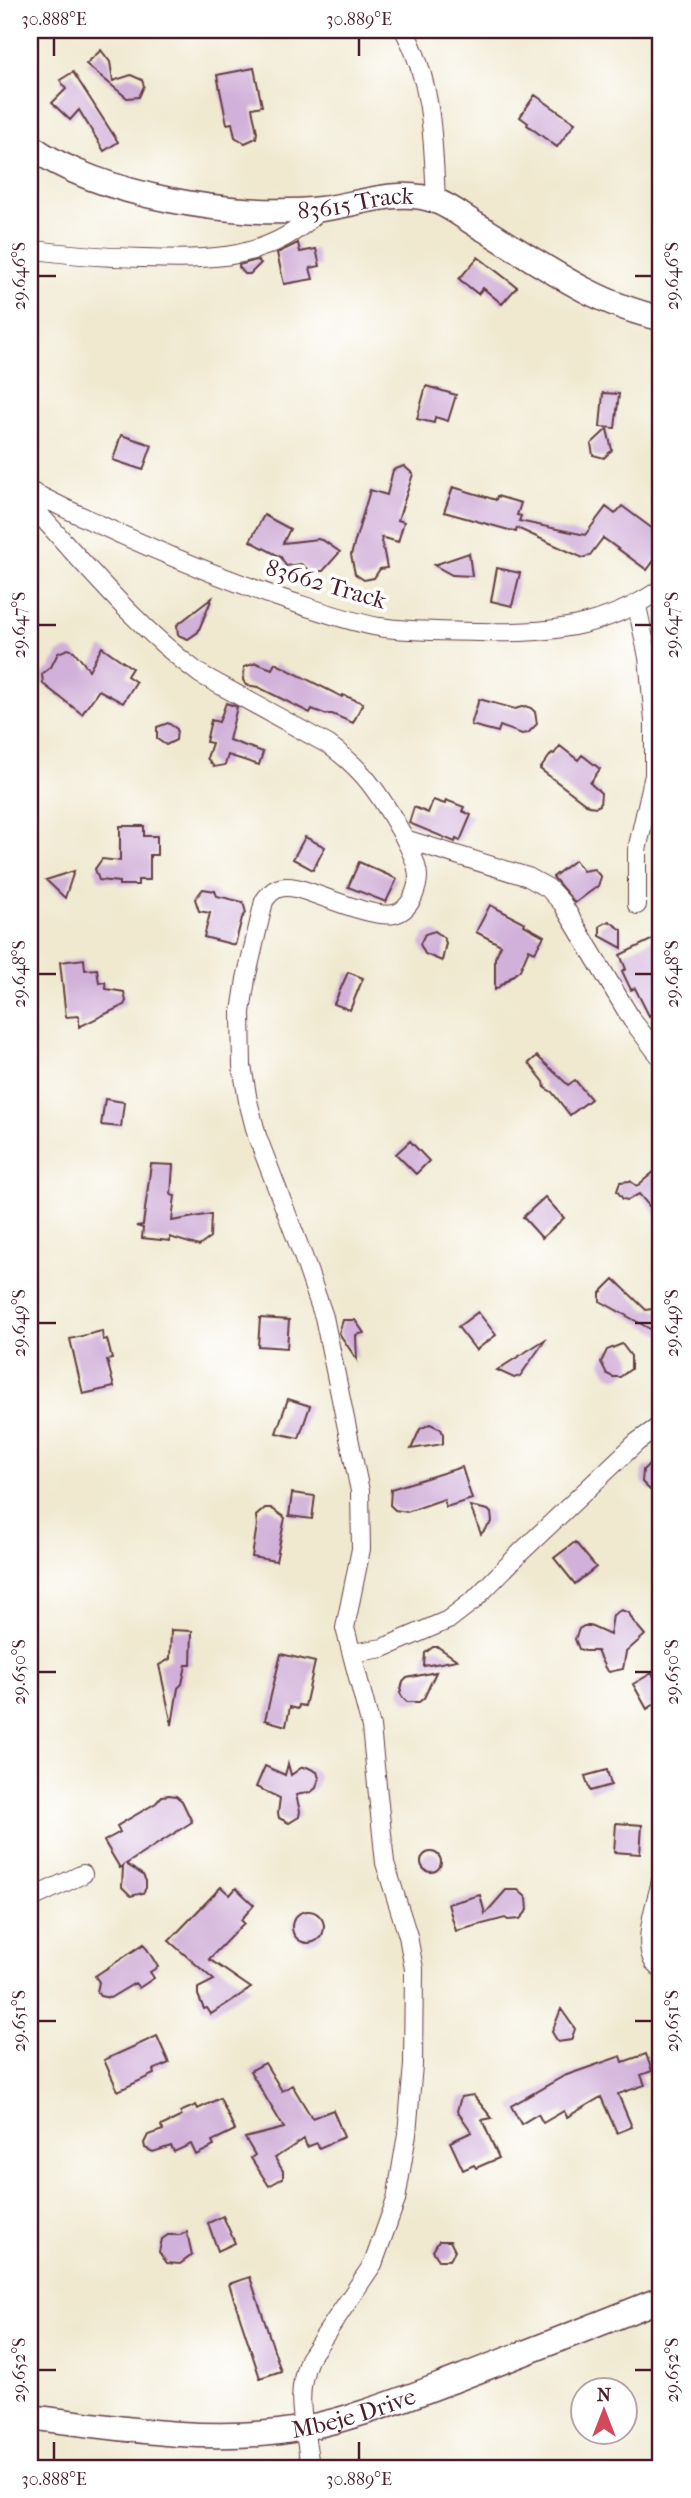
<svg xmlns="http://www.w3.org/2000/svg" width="691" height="2498" font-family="'IM FELL French Canon',serif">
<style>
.building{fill:#d1b0d9}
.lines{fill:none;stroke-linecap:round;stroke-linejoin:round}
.street-casing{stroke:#633d44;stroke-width:20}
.secondary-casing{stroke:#633d44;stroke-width:27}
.street{stroke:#fff;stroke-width:18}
.secondary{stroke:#fff;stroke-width:24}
.ticks{fill:none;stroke:#4a1f2b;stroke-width:2.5}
.labels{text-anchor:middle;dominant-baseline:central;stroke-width:7;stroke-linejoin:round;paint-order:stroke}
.street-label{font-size:24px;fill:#4a1f2b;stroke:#fff}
.neatline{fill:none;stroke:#4a1f2b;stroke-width:2.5}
.ticks-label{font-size:18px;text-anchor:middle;fill:#4a1f2b}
</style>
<rect width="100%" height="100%" fill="#fff"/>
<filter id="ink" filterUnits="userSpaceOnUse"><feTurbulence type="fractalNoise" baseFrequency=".0143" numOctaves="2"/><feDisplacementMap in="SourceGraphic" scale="14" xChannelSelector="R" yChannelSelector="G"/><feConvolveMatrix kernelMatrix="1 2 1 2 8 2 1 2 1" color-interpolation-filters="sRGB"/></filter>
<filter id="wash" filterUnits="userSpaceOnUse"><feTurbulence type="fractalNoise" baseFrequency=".00686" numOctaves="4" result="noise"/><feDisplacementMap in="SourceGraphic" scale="28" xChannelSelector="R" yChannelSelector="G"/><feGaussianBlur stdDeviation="1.57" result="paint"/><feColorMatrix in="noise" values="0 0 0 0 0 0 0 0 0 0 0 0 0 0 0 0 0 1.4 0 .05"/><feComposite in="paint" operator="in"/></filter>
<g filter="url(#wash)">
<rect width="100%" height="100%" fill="#f0e9d0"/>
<g id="blocks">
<path class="building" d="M101,50L110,62L113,81L131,75L142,80L144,86L139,97L127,98L86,64Z
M254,68L262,106L252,108L257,132L256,138L245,143L235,137L232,123L227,124L217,75Z
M73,72L118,142L104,151L79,110L70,120L52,103L66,89L60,80Z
M535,95L575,123L557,147L527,125L528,123L520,117Z
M298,243L300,252L316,249L320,266L310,268L313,279L284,284L277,253Z
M478,257L517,287L502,304L483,288L478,294L459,279Z
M257,260L261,263L250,274H245L239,267V265Z
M426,386L456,395L448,421L435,417L434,423L417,419Z
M603,393L619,394L615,428L600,427Z
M607,429L612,450L604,458L593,455L591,444Z
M121,435L152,445L143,470L113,460Z
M404,466L413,474L398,520L404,522L398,542L381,537L387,568L380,569L374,578L364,580L355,574L351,555L370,490L387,495L393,470Z
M453,487L496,500L497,496L521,503L517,515L521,516L519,521L585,535L606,507L615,514L622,506L661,535V551L647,570L603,538L590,555L583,558L517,528L516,532L444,512Z
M264,515L290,529L283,543L318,539L324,541L340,552L323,571H310L301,564L286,566L281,557L250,541Z
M469,553L472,576L452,575L434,565Z
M497,568L520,573L512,606L491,601Z
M212,598L198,632L188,639L178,635L177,625Z
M102,647L132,668L127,676L136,682L123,703L99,690L82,714L43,684L42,674L51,667L58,653L68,649L74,651L89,670Z
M256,663L272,669L275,663L342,697L343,695L363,703L353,723L332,714H325L312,709L310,713L258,687L246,685L243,680L244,667Z
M479,699L515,709L525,706L531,708L535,712L537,724L528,733L522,734L500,726L498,732L471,725Z
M226,703L237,707L229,740L263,752L259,765L228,755L225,765L214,767L207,758L212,743L206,742L211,720L219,722Z
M168,723L177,729L176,740L166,745L157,739V727Z
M560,746L578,760L582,755L600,769L590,783L601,793L600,805L596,807L589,806L540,769L552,753L554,754Z
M433,800L445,804L446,800L464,807L462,811L471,815L460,841L456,839L455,842L409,823L414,807L428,813Z
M120,826H144V836H157V855H150V880H138V885H119V882L99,880L95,869L102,859L120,861Z
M305,837L325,847L313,870L293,859Z
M575,860L583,871L594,869L601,877L598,886L575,903L553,877Z
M359,862L397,879L386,902L348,887Z
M74,871L65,898L46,880Z
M203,889L215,891L217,896L243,902L246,913L242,918L235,945L204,937L210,913L199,911L195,899Z
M490,905L525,923L524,925L544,936L535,952L529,949L520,970L495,990V958L501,945L476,932Z
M609,921L622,930V948L600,936V926Z
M435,931L444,938L446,943L442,961L425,954L420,944L425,934Z
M653,939L661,956V1010L649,1016L635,988L631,990L622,971L626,969L620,955Z
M84,959L85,970L97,969L99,983L105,982L106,989L124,992L126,1001L124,1005L79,1027V1016L66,1017L60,962Z
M348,972L363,978L350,1010L334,1004Z
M537,1056L568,1085L575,1080L591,1099L570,1115L552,1092L545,1088L544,1082L529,1063Z
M105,1099L124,1102L121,1127L101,1125Z
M410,1141L429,1161L416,1174L396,1154Z
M151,1164L173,1165L171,1195L175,1196L172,1221L211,1214L210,1238L199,1246L170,1237V1241L142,1238L143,1228L136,1226L143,1225Z
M661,1166V1220L639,1194L628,1200L623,1199L617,1191L620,1182L630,1181L637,1186Z
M545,1197L564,1218L542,1238L523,1217Z
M614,1279L646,1310L652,1309L659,1312L661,1335L600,1301V1293Z
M478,1312L496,1335L476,1350L458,1327Z
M260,1318L289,1320L287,1348L258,1346Z
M343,1320H355L364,1333L356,1335L357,1360L339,1333Z
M102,1331L103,1340L107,1339L112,1359L107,1360L114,1387L83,1394L70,1339Z
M546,1339L520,1376L514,1378L497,1370Z
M622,1344L631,1356V1369L620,1377H613L607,1374L601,1362L607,1350Z
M288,1399L310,1406L299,1438L276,1433Z
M430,1424L441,1429L443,1434V1444L411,1449L420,1429Z
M661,1461V1492L650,1490L642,1482L643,1470L647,1466Z
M462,1467L472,1499L446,1507L444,1499L407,1512L395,1510L390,1505L391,1489Z
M292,1493L315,1496L312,1519L289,1516Z
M470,1506L488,1510L491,1513L492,1522L481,1534Z
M265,1508H271L285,1518L276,1561L252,1557L257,1525L256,1516Z
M575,1542L596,1567L575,1584L554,1558Z
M621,1610L629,1613L633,1621L645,1635L626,1652L623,1669L609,1672L605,1668L597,1651H585L579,1649L575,1639L579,1629L584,1626H590L610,1635L613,1615Z
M171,1630L192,1631L191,1665H186L182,1684L178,1688L172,1725L159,1665L170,1659Z
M433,1647H438L457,1660L424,1666L425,1653Z
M281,1654L315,1662L305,1706L299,1705L298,1709L290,1707L286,1726L265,1720Z
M436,1672L424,1698L419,1702H407L403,1698L400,1693L403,1682L407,1678Z
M652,1673L661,1689V1700L647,1709L633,1684Z
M288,1764L291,1775L301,1768L307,1767L317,1772L319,1778L316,1788L311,1792L296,1795L300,1811L299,1817L289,1823L279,1818L278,1813L280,1798L256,1787L265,1766L285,1775Z
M607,1770L611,1785L590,1791L585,1776Z
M169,1795L176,1796L182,1801L192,1822L126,1864L143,1875L146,1881V1888L143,1893L131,1896L122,1887L123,1866L120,1868L104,1841L120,1832L117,1826L156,1803L162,1796Z
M616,1823L642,1825L640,1854L614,1852Z
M421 1862a10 10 0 1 1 20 0a10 10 0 1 1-20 0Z
M221,1887L230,1895L236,1888L254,1905L241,1920L244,1923L209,1959L251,1988L211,2014L207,2008L204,2009L198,1995V1988L214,1980L169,1941Z
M506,1890H518L527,1898L528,1910L520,1919L508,1920L505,1918L456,1931L448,1904L480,1895L485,1914Z
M292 1927a16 16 0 1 1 32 0a16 16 0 1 1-32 0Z
M144,1944L158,1967L150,1972L154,1978L139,1988L135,1983L110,1998L100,1996L97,1992L99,1982L95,1976Z
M561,2009L575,2029L571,2040L558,2042L552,2032Z
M157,2036L169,2063L153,2070L154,2074L118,2091L104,2060Z
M646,2054L652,2071L641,2075L645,2085L618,2094L632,2127L617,2133L601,2097L567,2117L564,2111L543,2123L538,2114L521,2124L511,2106L564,2076L621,2056L623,2062Z
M265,2063L282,2091L292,2085L312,2118L333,2110L344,2137L319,2148L317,2143L307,2147L304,2139L275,2158L283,2171V2178L269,2186L251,2158L255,2155L245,2138L284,2128L250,2071Z
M473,2095L492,2118L482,2120L499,2158L476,2168L474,2165L463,2170L450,2142L472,2132L457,2111L461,2097Z
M220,2098L235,2130L212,2141L214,2146L196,2155L191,2144L174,2152L171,2146L153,2152L145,2148L144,2143L148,2135L163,2130L161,2126L182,2116L180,2112L196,2105L198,2109Z
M223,2216L235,2243L218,2251L208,2223Z
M187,2232L192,2255L180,2264L167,2263L159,2252L162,2239L168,2235H180Z
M439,2241H450L455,2251L450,2260H439L433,2251Z
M250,2277L281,2371L260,2378L229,2284Z"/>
</g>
</g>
<g filter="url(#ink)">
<use href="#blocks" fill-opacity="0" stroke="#633d44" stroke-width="2"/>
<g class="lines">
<g class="street-casing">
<path id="street" d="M404,30C433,83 433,141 436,201
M30,249C67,255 104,257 142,258C210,260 271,261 321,209
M30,491C111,532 196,569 283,599C314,609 347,621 379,627C412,632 447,631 480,632C546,634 605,628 661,589
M30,504C83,562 136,627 200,674L329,745C340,753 351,762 361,773C378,791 417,852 418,876C418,884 416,890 413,897C409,905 404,912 394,914C374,919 319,894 296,888C281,885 273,888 264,901L246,979L241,1012L242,1066L248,1101L257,1136L303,1256L324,1317L360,1491L361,1549L345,1628L371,1727L385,1863L408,1936L414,1969L413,2065L407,2134L396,2200L373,2264L309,2359C293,2399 306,2428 310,2468
M405,839L528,877L548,888L562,903L632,1020L661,1058
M637,905V850L654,775V720L648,657L637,606
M352,1653L383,1648L448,1620L474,1600L521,1552L637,1442L661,1425
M661,1881C656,1903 637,1955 661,1969
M30,1899L83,1874"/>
</g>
<g class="secondary-casing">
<g id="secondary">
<path id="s1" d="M30,146C99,196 237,219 321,209C357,205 399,187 436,201C452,207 467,220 482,228C538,262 596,305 661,318"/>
<path id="s2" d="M30,2417C113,2427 195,2442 279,2432C343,2424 403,2399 462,2377C529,2351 595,2326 661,2299"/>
</g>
</g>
<use href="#street" class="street"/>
<use href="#secondary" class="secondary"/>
</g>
</g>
<path class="ticks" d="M54,38V56M359,38V56M38,276H56M635,276H652M38,625H56M635,625H652M38,974H56M635,974H652M38,1323H56M635,1323H652M38,1672H56M635,1672H652M38,2021H56M635,2021H652M38,2370H56M635,2370H652M54,2442V2460M359,2442V2460"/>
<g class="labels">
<g class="street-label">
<text stroke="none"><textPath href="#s1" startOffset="338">83615 Track</textPath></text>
<text transform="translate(326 584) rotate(16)">83662 Track</text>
<text stroke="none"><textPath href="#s2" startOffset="327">Mbeje Drive</textPath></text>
</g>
</g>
<rect width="691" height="2498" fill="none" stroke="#fff" stroke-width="77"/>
<g transform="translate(604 2411)"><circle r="33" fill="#ffffff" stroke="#b7a5aa" stroke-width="2"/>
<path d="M0-5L12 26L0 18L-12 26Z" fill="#d1495b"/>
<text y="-10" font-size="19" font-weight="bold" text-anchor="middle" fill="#4a1f2b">N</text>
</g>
<rect x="38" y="38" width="614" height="2422" class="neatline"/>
<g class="ticks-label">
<text x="54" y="25">30.888°E</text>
<text x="359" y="25">30.889°E</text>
<text transform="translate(19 276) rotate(-90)" y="6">29.646°S</text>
<text transform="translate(672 276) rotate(-90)" y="6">29.646°S</text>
<text transform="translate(19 625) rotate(-90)" y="6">29.647°S</text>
<text transform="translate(672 625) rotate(-90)" y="6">29.647°S</text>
<text transform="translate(19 974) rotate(-90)" y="6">29.648°S</text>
<text transform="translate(672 974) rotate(-90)" y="6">29.648°S</text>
<text transform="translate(19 1323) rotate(-90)" y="6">29.649°S</text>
<text transform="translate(672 1323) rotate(-90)" y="6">29.649°S</text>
<text transform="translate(19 1672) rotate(-90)" y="6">29.650°S</text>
<text transform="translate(672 1672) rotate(-90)" y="6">29.650°S</text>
<text transform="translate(19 2021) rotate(-90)" y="6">29.651°S</text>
<text transform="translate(672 2021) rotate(-90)" y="6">29.651°S</text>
<text transform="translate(19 2370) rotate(-90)" y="6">29.652°S</text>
<text transform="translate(672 2370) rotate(-90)" y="6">29.652°S</text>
<text x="54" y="2485">30.888°E</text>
<text x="359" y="2485">30.889°E</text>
</g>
</svg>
